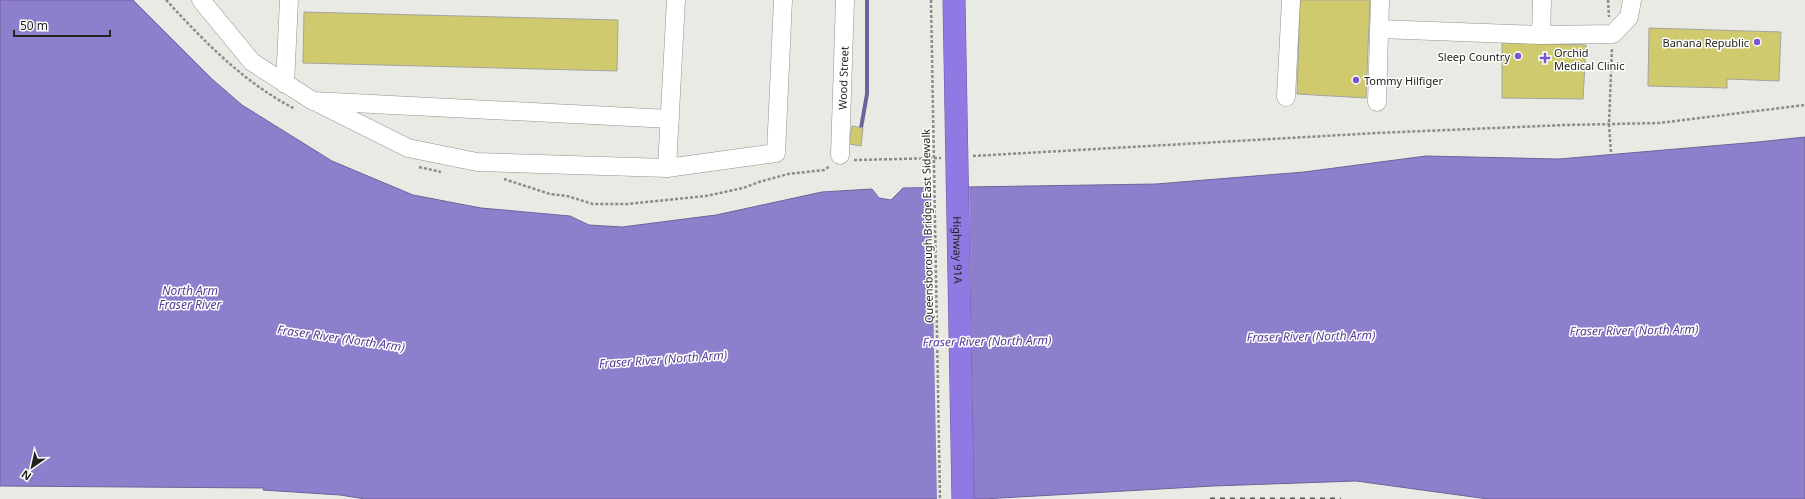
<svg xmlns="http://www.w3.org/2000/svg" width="1805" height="499" font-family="'Noto Sans',sans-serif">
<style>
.water{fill:#8e7fcc;stroke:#6e6399}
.pier{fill:#eaeae4}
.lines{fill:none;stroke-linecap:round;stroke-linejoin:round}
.stream{stroke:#6e6399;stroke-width:4}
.building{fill:#d0ca6f;stroke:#a4a49e}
.minor-casing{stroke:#93928d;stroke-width:19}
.path{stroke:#8c8c88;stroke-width:2.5;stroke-dasharray:3 2;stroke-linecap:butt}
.minor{stroke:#fff;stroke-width:18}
.rail{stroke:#565653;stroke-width:3;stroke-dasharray:5 5;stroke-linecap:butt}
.highway-bridge-casing{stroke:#6a5ba0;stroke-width:23;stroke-linecap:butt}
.path-bridge{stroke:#8c8c88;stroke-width:2.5;stroke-dasharray:3 2;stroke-linecap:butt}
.highway-bridge{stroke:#9179e4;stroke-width:22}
.poi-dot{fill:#7757d1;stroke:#fffffe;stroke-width:1.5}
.labels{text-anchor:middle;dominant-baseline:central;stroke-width:3;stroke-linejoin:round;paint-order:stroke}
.poi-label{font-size:11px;fill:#232321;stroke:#fffffe;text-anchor:end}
.street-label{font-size:11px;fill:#232321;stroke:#fffffe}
.water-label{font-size:12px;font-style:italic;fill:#543b97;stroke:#fffffe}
</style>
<rect width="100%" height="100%" fill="#eaeae4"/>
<path class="water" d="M0,0H133L212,79L242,105L332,161L413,195L481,208L570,216L589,225L622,227L716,215L822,192L872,189L879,198L891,200L903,188L1156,184L1304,172L1426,156L1559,159L1758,142L1805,137V499H1488L1356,481L1213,486L983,499H365L340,495L263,490L264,488L0,486Z"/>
<path class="pier" d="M931,185H969L974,499H937Z"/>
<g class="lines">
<path class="stream" d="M861,128L867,94V0"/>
</g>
<path class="building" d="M1300,0H1370L1366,98L1297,94Z
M304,12L618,20L617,71L303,63Z
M1649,28L1781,32L1779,81L1727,79V88L1648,86Z
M1502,42L1586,45L1583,99L1502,98Z
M852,126L863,128L861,146L849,144Z"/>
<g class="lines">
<g class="minor-casing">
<g id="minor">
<path d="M201,0L252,62L313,101L670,119"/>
<path d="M676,0L667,168L776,153L783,0"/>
<path d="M1379,29L1541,35L1613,34L1629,17L1632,0"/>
<path d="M1541,35L1542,0"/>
<path d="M285,84L289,0"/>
<path d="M1286,97L1291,0"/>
<path d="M1377,102L1380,0"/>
<path d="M320,104L408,148L477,162L667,168"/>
<path id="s1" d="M840,155L845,0"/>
</g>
</g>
<path class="path" d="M166,0C205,42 243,82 295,109
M1608,0L1609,17
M1611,152L1609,125L1612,48
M973,156L1377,133L1565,125L1659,123L1805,105
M854,160L941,158
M419,167L441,172
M504,179L550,194L567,196L593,204H627L706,196L743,188L759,182L788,174L824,170L830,166"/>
<use href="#minor" class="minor"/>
<path class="rail" d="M1210,499H1341"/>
<g class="highway-bridge-casing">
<g id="highway-bridge">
<path id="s2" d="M954,0L963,499"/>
</g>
</g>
<path class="path-bridge" d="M931,0L940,499"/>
<use href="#highway-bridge" class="highway-bridge"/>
</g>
<g class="poi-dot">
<circle cx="1757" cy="42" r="4"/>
<circle cx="1518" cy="56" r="4"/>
<path d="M1543 52h4v4h4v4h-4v4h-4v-4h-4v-4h4z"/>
<circle cx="1356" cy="80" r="4"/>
</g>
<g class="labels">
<g class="poi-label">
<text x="1749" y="42">Banana Republic</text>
<text x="1554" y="52" text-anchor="start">Orchid<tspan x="1554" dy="13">Medical Clinic</tspan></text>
<text x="1510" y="56">Sleep Country</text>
<text x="1364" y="80" text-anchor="start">Tommy Hilfiger</text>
</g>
<g class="street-label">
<text stroke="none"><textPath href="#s1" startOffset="77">Wood Street</textPath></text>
<text transform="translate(927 226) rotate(-91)">Queensborough Bridge East Sidewalk</text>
<text stroke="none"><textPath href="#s2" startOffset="250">Highway 91A</textPath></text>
</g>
<g class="water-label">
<text x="190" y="290">North Arm<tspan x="190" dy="14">Fraser River</tspan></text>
<text transform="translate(1634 330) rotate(-1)">Fraser River (North Arm)</text>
<text transform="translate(1311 336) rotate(-1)">Fraser River (North Arm)</text>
<text transform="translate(341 338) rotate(8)">Fraser River (North Arm)</text>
<text transform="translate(987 341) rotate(-1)">Fraser River (North Arm)</text>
<text transform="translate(663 359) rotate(-4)">Fraser River (North Arm)</text>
</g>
</g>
<g transform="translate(32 467) rotate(214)" stroke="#fffffe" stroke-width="3" paint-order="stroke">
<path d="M0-3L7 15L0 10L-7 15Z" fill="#232321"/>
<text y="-6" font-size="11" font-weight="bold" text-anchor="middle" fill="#232321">N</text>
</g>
<path d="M14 30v6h96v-6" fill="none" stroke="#232321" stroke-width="2"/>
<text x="20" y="30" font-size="12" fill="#232321" stroke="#fffffe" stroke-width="3" paint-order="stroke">50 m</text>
</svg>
